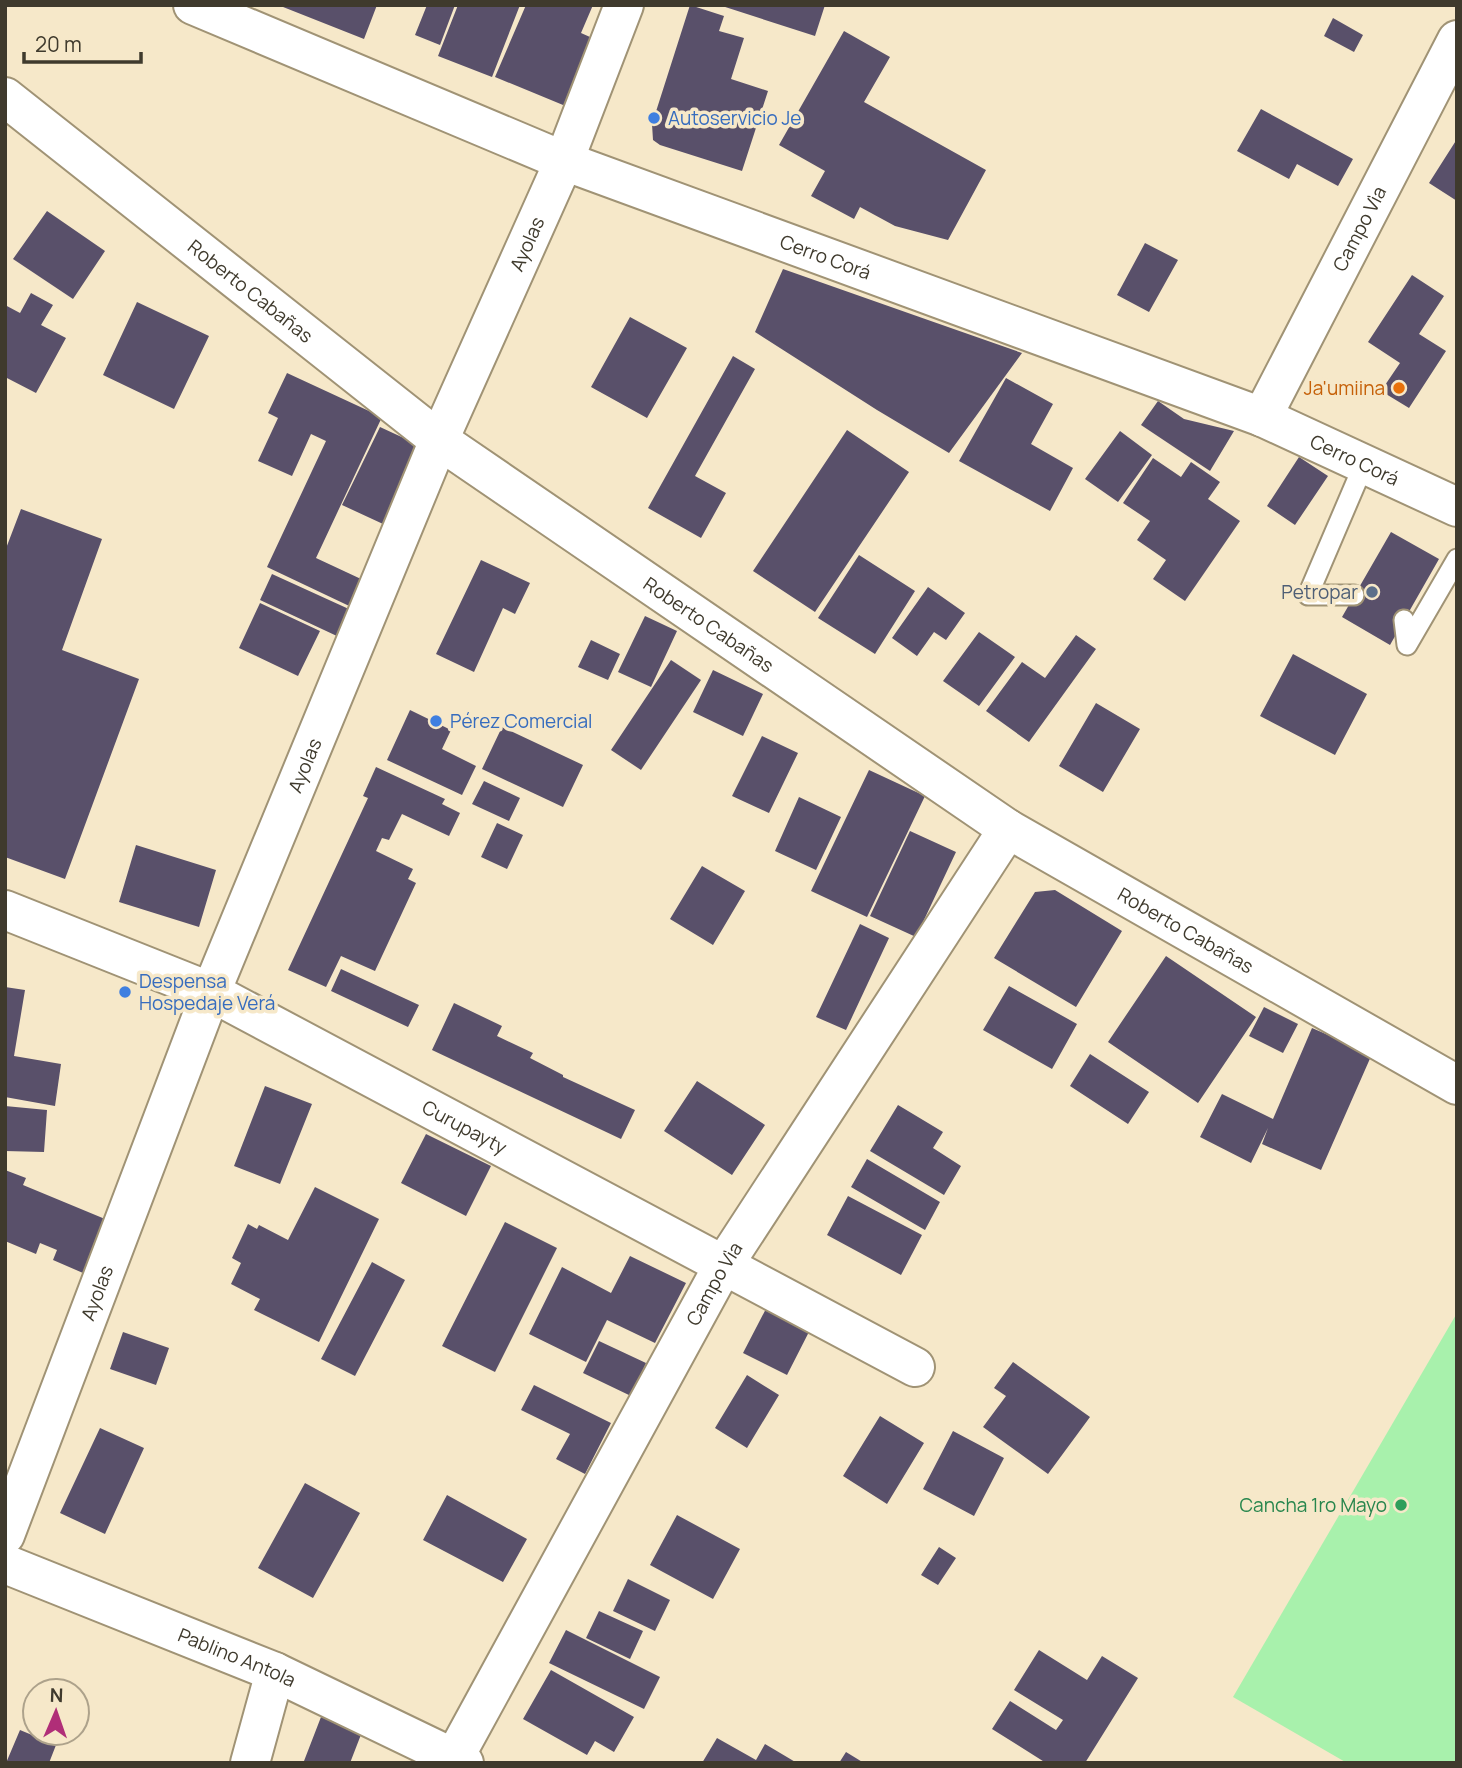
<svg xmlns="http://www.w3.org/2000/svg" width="1462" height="1768" font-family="Manrope,sans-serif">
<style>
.green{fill:#a8f1ac}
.building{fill:#59506a}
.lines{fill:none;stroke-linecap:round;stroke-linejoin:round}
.lane-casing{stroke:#a09375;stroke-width:23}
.street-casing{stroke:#a09375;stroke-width:42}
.secondary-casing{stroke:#a09375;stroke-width:42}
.lane{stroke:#fff;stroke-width:19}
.street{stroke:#fff;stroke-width:38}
.secondary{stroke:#fff;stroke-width:38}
.shop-dot{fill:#3f7fe0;stroke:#f6e8c9;stroke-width:2.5}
.food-dot{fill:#e8710a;stroke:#f6e8c9;stroke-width:2.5}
.service-dot{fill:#5c6f8a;stroke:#f6e8c9;stroke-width:2.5}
.leisure-dot{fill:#2e9e5b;stroke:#f6e8c9;stroke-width:2.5}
.labels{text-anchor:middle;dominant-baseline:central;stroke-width:7;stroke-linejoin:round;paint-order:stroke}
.shop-label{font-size:19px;fill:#366cbe;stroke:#f6e8c9;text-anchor:start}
.street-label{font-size:19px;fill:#3f3a2d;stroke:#f6e8c9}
.food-label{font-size:19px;fill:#c56008;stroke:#f6e8c9;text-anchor:end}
.service-label{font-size:19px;fill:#4e5e75;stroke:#f6e8c9;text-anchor:end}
.leisure-label{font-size:19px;fill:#27864d;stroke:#f6e8c9;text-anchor:end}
</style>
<rect width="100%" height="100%" fill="#f6e8c9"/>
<path class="green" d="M1457,1313V1763H1347L1233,1697Z"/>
<path class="building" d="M278,5H377L364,39Z
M427,5H455L440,45L415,35Z
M458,5H520L492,77L438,56Z
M526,5H593L581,33L608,45L580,112L495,77Z
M690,5L724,16L719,31L744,38L731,79L768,91L742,171L660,145L653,140L652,124Z
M719,5H825L815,36Z
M1333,18L1363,35L1354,52L1324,36Z
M844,31L890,57L864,102L986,170L948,240L895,226L860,207L854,219L811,196L825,171L779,145Z
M1261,109L1353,159L1338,186L1297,164L1289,179L1237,151Z
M1457,139V201L1429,183Z
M47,211L105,251L73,299L13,259Z
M1145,243L1178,260L1149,312L1117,295Z
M783,269L928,320L1022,353L949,453L877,410L755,332Z
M1412,275L1444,296L1419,334L1446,351L1409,408L1381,391L1400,363L1368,342Z
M31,293L53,305L41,325L66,338L36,393L5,377V305L20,313Z
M137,302L209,336L174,409L103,375Z
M630,317L687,348L647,418L591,387Z
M733,356L755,369L695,476L726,493L701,538L648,508Z
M287,373L382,417L316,558L376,586L364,613L267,567L326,441L311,434L292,476L258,461L278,418L268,413Z
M1006,378L1053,404L1031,444L1073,468L1050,511L959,461Z
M1158,401L1184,419L1234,431L1210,471L1141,425Z
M380,427L434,452L396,530L342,505Z
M847,430L909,472L815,612L753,571Z
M1120,431L1152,455L1118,502L1085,479Z
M1299,457L1328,476L1295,525L1267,506Z
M1153,458L1181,477L1191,462L1220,482L1208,499L1240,521L1185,601L1153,579L1166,560L1137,540L1150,521L1123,503Z
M21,509L102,539L62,650L139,679L65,879L5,857V551Z
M1391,532L1439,559L1390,645L1342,617Z
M859,555L915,591L875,654L818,618Z
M481,560L530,583L515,614L503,608L474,672L436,654Z
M272,574L351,610L339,637L260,600Z
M928,587L965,613L946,640L934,632L917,656L892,638Z
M260,603L320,631L298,676L239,648Z
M645,616L677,631L651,687L618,672Z
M979,632L1015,657L979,706L943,681Z
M1076,635L1096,649L1029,742L986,711L1022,662L1045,678Z
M591,640L620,654L608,680L578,667Z
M1293,654L1367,694L1335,755L1260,716Z
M671,660L701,680L641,770L611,750Z
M713,670L763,694L743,736L693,712Z
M1096,703L1140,729L1103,792L1059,766Z
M410,710L451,730L442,749L476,766L462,795L387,760Z
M502,727L583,765L563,807L482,769Z
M762,736L798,753L769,813L732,796Z
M376,767L445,799L442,804L460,813L449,836L402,814L389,840L382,838L376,851L413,869L408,879L416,883L375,971L341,956L326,987L288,970L368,798L363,796Z
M869,770L925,796L867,917L811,891Z
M484,781L520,798L509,821L472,804Z
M799,797L841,817L816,870L775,851Z
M497,823L523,835L507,869L481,857Z
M910,831L956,852L916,937L870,916Z
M136,845L216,870L199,927L119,902Z
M702,866L745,891L713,945L670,919Z
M1055,890L1122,931L1076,1007L994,958L1035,892Z
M860,924L889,938L846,1030L816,1017Z
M1166,956L1256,1017L1198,1103L1108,1042Z
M341,969L419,1005L408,1027L331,991Z
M1009,986L1077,1024L1052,1069L983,1030Z
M5,987L25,990L14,1056L61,1064L55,1106L5,1097Z
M454,1003L502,1026L497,1036L533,1053L530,1058L563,1075V1077L635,1110L621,1139L432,1050Z
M1264,1007L1298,1024L1283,1053L1249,1036Z
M1312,1028L1372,1054L1321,1170L1262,1144L1268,1128L1251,1163L1200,1137L1222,1094L1273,1119Z
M1090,1054L1149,1092L1128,1124L1070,1086Z
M697,1081L765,1125L732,1175L664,1131Z
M265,1086L312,1104L280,1184L234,1166Z
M898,1105L943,1132L933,1148L961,1166L944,1195L870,1151Z
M5,1106L47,1110L44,1152L5,1151Z
M426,1134L491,1166L466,1216L401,1183Z
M867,1159L940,1202L925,1230L851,1187Z
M5,1170L26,1178L23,1185L105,1219L83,1273L53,1260L57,1250L40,1243L36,1254L5,1241Z
M315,1187L379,1219L319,1342L254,1310L260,1299L231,1284L241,1263L232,1258L248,1224L257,1229L259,1225L288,1240Z
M848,1196L922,1235L901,1275L827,1235Z
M505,1222L557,1248L495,1372L442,1346Z
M630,1256L686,1283L655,1343L607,1320L586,1362L529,1334L562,1267L611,1293Z
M372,1262L405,1280L355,1376L321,1359Z
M769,1303L813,1324L787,1375L743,1353Z
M123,1332L169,1348L156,1385L110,1369Z
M599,1341L646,1363L631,1396L583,1373Z
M1013,1362L1090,1417L1048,1474L983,1427L1006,1396L994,1388Z
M747,1375L779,1395L747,1448L715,1428Z
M534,1385L611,1423L585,1474L556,1459L570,1434L521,1410Z
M880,1416L924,1443L887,1504L843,1476Z
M100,1428L144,1448L105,1534L60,1513Z
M953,1431L1004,1458L974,1516L923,1489Z
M305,1483L360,1513L313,1598L258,1568Z
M447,1495L527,1539L503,1582L423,1540Z
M677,1515L740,1549L713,1599L650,1565Z
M939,1547L956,1558L938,1585L921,1575Z
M628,1579L670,1600L655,1631L613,1611Z
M599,1611L643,1631L630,1659L586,1638Z
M566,1630L660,1677L644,1709L549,1663Z
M1039,1650L1087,1680L1102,1656L1138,1678L1085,1763H1046L992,1729L1010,1701L1056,1730L1063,1720L1014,1690Z
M551,1670L634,1717L614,1752L595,1741L587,1755L523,1719Z
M321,1717L362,1732L350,1763L304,1761Z
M20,1730L56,1745L49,1763H6Z
M717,1738L756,1760L765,1744L797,1763H702Z
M846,1752L864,1763H839Z"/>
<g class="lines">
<g class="lane-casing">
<path id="lane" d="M1354,595H1308L1364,464
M1404,620L1407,645L1457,559"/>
</g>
<g class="street-casing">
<g id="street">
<path id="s1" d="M5,97L439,440L1008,829L1457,1085"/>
<path id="s2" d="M1262,417L1457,40"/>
<path id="s3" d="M5,910L211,992L915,1367"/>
<path id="s4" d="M5,1535L211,992L439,440L564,161L624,5"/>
<path id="s5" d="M5,1564L275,1672L464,1763"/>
<path id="s6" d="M454,1758L723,1266L1008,829"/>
<path d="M250,1763L275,1672"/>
</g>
</g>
<g class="secondary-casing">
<g id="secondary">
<path id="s7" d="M193,5L564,161L1262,417L1457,507"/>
</g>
</g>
<use href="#lane" class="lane"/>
<use href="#street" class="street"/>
<use href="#secondary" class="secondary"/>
</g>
<g class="shop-dot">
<circle cx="654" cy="118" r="7"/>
<circle cx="436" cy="721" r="7"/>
<circle cx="125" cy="992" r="7"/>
</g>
<circle class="food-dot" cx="1399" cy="388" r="7"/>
<circle class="service-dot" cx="1372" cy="592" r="7"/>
<circle class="leisure-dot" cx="1401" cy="1505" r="7"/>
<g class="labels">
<g class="shop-label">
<text x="668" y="118">Autoservicio Je</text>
<text x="450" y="721">Pérez Comercial</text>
<text x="139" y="981">Despensa<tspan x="139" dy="22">Hospedaje Verá</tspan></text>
</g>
<g class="street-label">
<text stroke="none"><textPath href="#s2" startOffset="212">Campo Vìa</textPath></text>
<text stroke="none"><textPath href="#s4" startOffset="1393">Ayolas</textPath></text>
<text stroke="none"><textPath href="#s7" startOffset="681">Cerro Corá</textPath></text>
<text stroke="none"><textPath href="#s1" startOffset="313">Roberto Cabañas</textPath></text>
<text stroke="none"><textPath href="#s7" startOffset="1248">Cerro Corá</textPath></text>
<text stroke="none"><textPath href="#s1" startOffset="880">Roberto Cabañas</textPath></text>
<text stroke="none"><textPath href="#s4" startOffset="826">Ayolas</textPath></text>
<text stroke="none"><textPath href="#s1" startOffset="1447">Roberto Cabañas</textPath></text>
<text stroke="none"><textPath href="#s3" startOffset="509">Curupayty</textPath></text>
<text stroke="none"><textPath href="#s6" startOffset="541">Campo Vìa</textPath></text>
<text stroke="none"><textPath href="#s4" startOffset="259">Ayolas</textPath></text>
<text stroke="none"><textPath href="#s5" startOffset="250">Pablino Antola</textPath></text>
</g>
<g class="food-label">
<text x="1385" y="388">Ja'umiina</text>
</g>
<g class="service-label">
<text x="1358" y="592">Petropar</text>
</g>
<g class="leisure-label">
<text x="1387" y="1505">Cancha 1ro Mayo</text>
</g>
</g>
<rect width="1462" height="1768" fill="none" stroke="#3f3a2d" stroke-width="14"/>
<g transform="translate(56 1712) rotate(2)"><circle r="33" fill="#f6e8c9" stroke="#ada28b" stroke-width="2"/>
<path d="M0-5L12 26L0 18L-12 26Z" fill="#b02e78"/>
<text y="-10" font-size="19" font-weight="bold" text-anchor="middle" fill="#3f3a2d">N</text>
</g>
<path d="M24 52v10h117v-10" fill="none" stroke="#3f3a2d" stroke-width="3.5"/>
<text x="35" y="52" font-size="21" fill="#3f3a2d" stroke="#f6e8c9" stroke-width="5" paint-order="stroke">20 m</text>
</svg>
